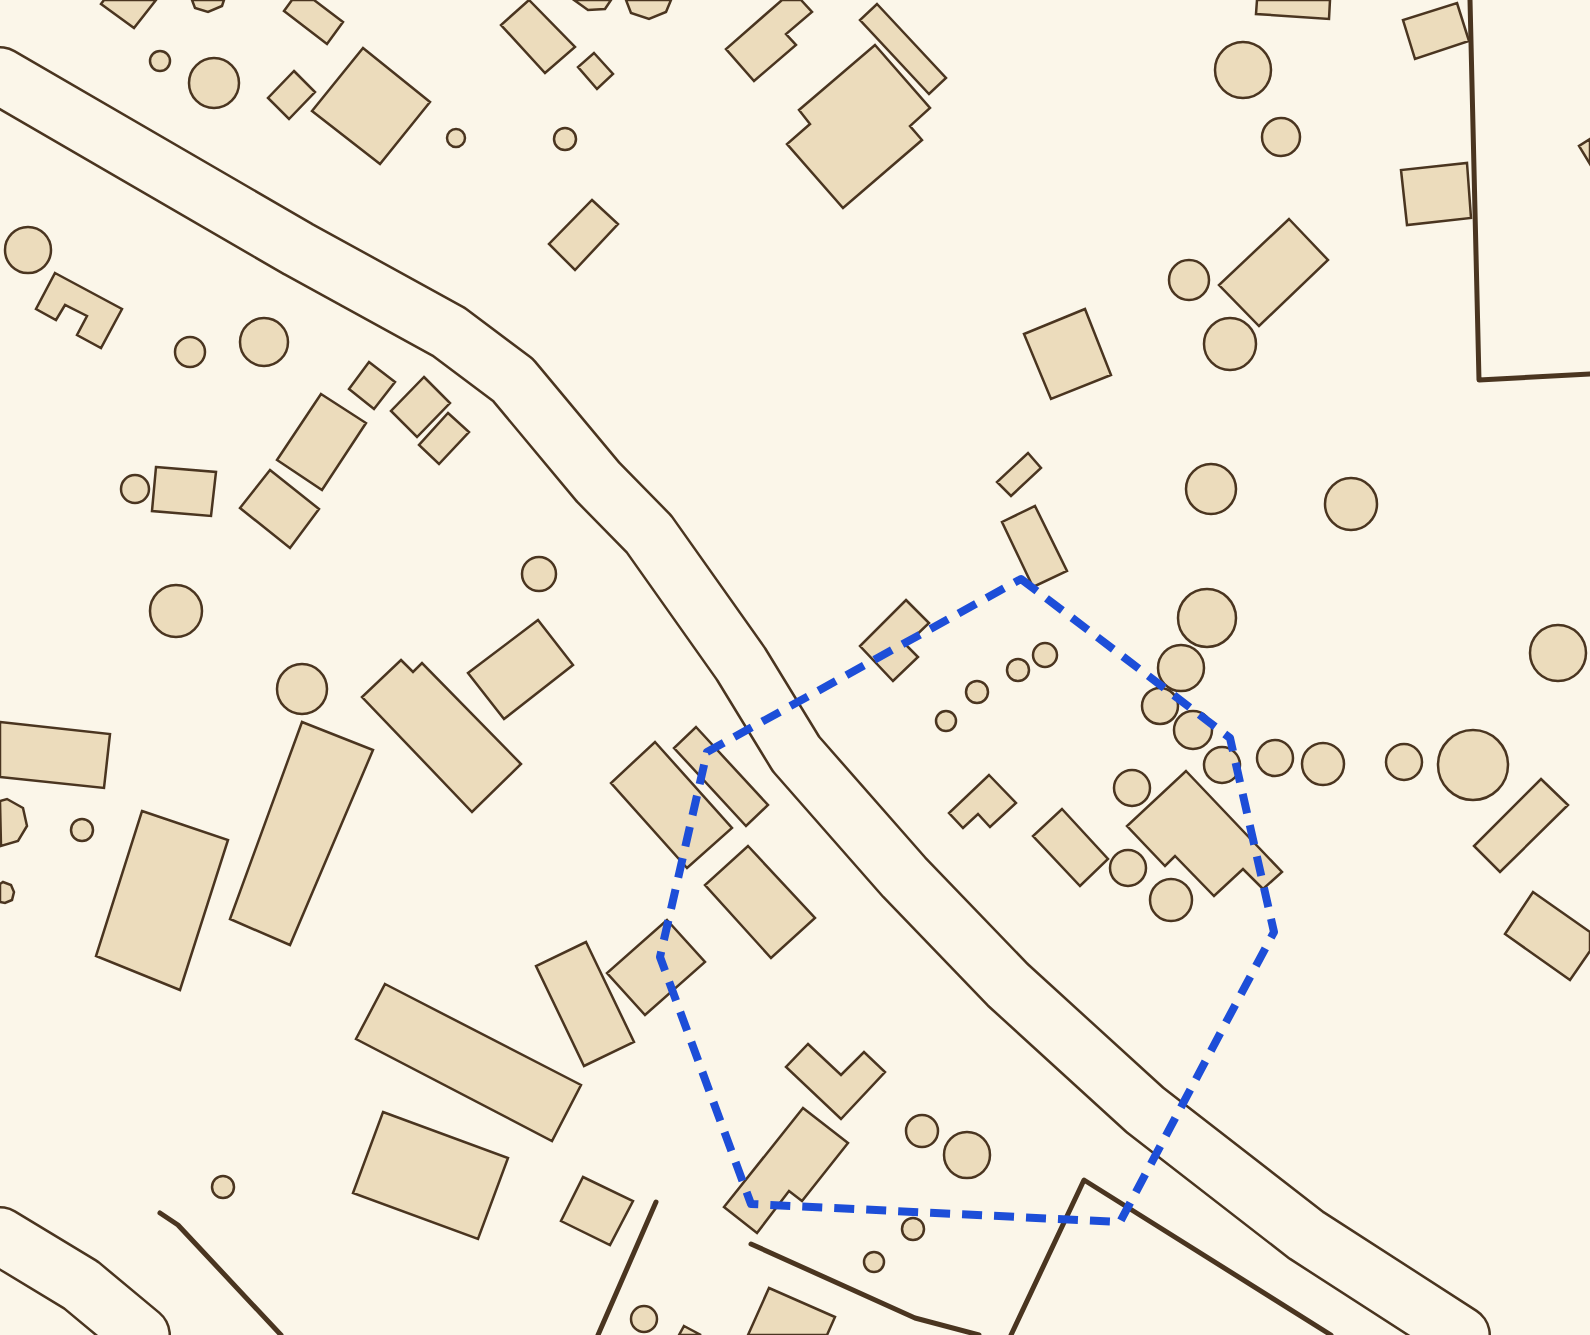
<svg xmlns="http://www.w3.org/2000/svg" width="1590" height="1335" font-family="Mulish,sans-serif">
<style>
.building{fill:#ecdcbc;stroke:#4a3520;stroke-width:2.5}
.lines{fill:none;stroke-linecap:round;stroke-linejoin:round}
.minor-casing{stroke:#4a3520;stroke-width:60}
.minor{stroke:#fbf6e9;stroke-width:55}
.wall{stroke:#4a3520;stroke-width:5}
.marked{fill:none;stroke:#1d4ed8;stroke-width:8;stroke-dasharray:20 12;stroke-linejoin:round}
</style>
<rect width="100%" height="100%" fill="#fbf6e9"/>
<path class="building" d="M104,0H156L134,28L101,4Z
M192,0H224L222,6L208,12L195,8Z
M292,0H314L343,22L327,44L284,11Z
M529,0L575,47L545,73L501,25Z
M574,0H611L605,9L588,10Z
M626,0H671L666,12L649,19L631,13Z
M782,0H801L812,12L786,34L796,45L754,81L726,49Z
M1257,0H1330L1329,19L1256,14Z
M1457,3L1469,41L1415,59L1403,20Z
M877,4L946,78L929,94L860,20Z
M1215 70a28 28 0 1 1 56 0a28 28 0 1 1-56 0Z
M875,45L930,108L910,126L922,140L843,208L787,144L810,124L799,110Z
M363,48L430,102L380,164L312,111Z
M150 61a10 10 0 1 1 20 0a10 10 0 1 1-20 0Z
M594,53L613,74L597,89L578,67Z
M189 83a25 25 0 1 1 50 0a25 25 0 1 1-50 0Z
M294,71L315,92L289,119L268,98Z
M1262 137a19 19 0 1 1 38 0a19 19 0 1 1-38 0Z
M554 139a11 11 0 1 1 22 0a11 11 0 1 1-22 0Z
M447 138a9 9 0 1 1 18 0a9 9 0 1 1-18 0Z
M1590,139V164L1579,146Z
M1467,163L1471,218L1407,225L1401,170Z
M592,200L618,224L575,270L549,244Z
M1289,219L1328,260L1259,326L1219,285Z
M5 250a23 23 0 1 1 46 0a23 23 0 1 1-46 0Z
M1169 280a20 20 0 1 1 40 0a20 20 0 1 1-40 0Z
M55,273L122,309L101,348L77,335L87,316L65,305L56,320L36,309Z
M1085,309L1111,375L1051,399L1024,334Z
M1204 344a26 26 0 1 1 52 0a26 26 0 1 1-52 0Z
M240 342a24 24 0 1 1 48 0a24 24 0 1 1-48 0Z
M175 352a15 15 0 1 1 30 0a15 15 0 1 1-30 0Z
M369,362L395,382L374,409L349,389Z
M424,377L450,403L417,437L391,411Z
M321,394L366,423L322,490L277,460Z
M448,413L469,432L439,464L419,445Z
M1028,453L1041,468L1011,496L997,482Z
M1186 489a25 25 0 1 1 50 0a25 25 0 1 1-50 0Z
M156,467L216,472L211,516L152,511Z
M270,470L319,509L290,548L240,508Z
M121 489a14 14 0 1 1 28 0a14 14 0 1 1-28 0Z
M1325 504a26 26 0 1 1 52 0a26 26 0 1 1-52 0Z
M1035,506L1067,571L1033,587L1002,522Z
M522 574a17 17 0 1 1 34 0a17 17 0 1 1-34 0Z
M150 611a26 26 0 1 1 52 0a26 26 0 1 1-52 0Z
M1178 618a29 29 0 1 1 58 0a29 29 0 1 1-58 0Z
M906,600L929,623L906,645L918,657L893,681L860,646Z
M538,620L573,665L504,719L468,673Z
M1530 653a28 28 0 1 1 56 0a28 28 0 1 1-56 0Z
M1033 655a12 12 0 1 1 24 0a12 12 0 1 1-24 0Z
M1158 668a23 23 0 1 1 46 0a23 23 0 1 1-46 0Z
M1007 670a11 11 0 1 1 22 0a11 11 0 1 1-22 0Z
M401,660L413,672L422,663L521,764L472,812L362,697Z
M277 689a25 25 0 1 1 50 0a25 25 0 1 1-50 0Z
M966 692a11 11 0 1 1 22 0a11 11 0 1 1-22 0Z
M1142 706a18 18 0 1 1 36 0a18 18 0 1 1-36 0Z
M936 721a10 10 0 1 1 20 0a10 10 0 1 1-20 0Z
M1174 730a19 19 0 1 1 38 0a19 19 0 1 1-38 0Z
M0,722L110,734L104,788L0,777Z
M302,722L373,750L290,945L230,919Z
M696,727L768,805L746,826L674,748Z
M1438 765a35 35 0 1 1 70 0a35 35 0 1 1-70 0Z
M1257 758a18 18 0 1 1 36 0a18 18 0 1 1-36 0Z
M655,742L732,828L687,868L611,783Z
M1302 764a21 21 0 1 1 42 0a21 21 0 1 1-42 0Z
M1386 762a18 18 0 1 1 36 0a18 18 0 1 1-36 0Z
M1204 765a18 18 0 1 1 36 0a18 18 0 1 1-36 0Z
M1114 788a18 18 0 1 1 36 0a18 18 0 1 1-36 0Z
M1186,771L1282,872L1263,889L1243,869L1214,896L1175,856L1165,866L1127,826Z
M989,775L1016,803L990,827L978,814L963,828L949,813Z
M1541,779L1568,805L1500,872L1474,846Z
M7,799L23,808L27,826L18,841L1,846L0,801Z
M1062,809L1108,859L1080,886L1033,836Z
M142,811L228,840L180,990L96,956Z
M71 830a11 11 0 1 1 22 0a11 11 0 1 1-22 0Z
M748,846L815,918L771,958L705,885Z
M1110 868a18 18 0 1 1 36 0a18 18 0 1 1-36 0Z
M1150 900a21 21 0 1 1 42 0a21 21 0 1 1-42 0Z
M3,882L11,885L14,892L12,900L5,903L0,902V884Z
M1533,892L1590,932V951L1570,980L1505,934Z
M667,920L705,962L645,1015L607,973Z
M586,942L634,1042L584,1066L536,966Z
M385,984L581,1085L552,1141L356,1039Z
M808,1044L841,1075L864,1052L885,1072L841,1119L786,1067Z
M803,1108L848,1143L802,1201L789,1191L757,1233L724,1207Z
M383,1112L508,1158L478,1239L353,1193Z
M906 1131a16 16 0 1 1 32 0a16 16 0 1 1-32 0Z
M944 1155a23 23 0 1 1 46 0a23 23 0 1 1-46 0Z
M212 1187a11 11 0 1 1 22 0a11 11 0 1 1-22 0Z
M583,1177L633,1201L610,1245L561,1221Z
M902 1229a11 11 0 1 1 22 0a11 11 0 1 1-22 0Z
M864 1262a10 10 0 1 1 20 0a10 10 0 1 1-20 0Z
M769,1288L835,1317L827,1335H748Z
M631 1319a13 13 0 1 1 26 0a13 13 0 1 1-26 0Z
M684,1326L701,1335H679Z"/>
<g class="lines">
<g class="minor-casing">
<path id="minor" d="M0,76L298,249L449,332L513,380L598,482L649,534L741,664L796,754L904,877L1008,985L1145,1110L1306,1235L1461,1335
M0,1236L81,1285L141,1335"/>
</g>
<use href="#minor" class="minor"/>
<path class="wall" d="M1470,0L1479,380L1590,374
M160,1213L178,1225L281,1335
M751,1244L915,1318L979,1335
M598,1335L656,1202
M1011,1335L1084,1180L1331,1335"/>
</g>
<path class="marked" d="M1021,579L1230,738L1274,932L1120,1222L751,1204L660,957L707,752Z"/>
</svg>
